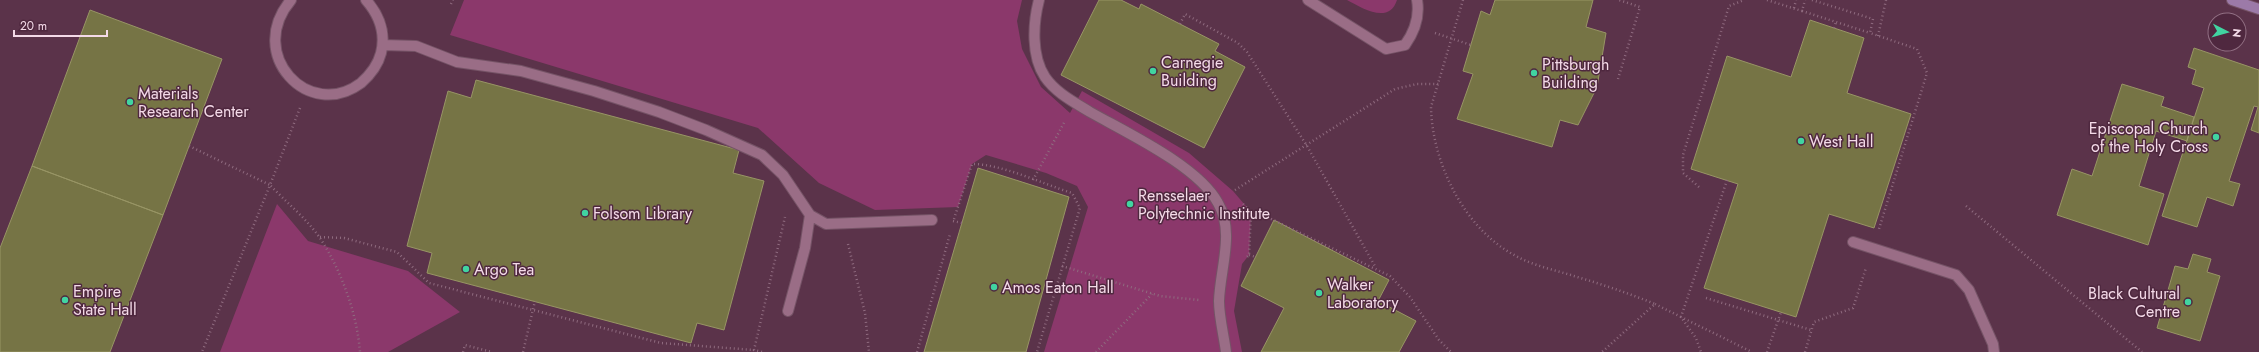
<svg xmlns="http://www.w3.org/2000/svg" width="2259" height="352" font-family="Jost,sans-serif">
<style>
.green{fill:#8b386b}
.building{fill:#767445;stroke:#989565}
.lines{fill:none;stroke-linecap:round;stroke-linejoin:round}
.lane-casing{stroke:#755366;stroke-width:12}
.secondary-casing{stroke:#755366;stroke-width:12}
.path{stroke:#8f6b7f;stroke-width:2.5;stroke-dasharray:1 3;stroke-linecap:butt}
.lane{stroke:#9a6d86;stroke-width:10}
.secondary{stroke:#9c7aa8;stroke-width:10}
.path-bridge{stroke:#8f6b7f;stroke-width:2.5;stroke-dasharray:1 3;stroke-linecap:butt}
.poi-dot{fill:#41d4a1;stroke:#4f283f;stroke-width:1.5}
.labels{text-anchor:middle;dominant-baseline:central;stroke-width:3;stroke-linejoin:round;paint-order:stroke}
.poi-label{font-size:16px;fill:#f4dae8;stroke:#4f283f;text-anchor:start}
</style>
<rect width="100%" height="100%" fill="#5b334a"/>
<path class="green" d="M464,0H1022L1017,21L1022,49L1041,87L1070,113L1082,91L1189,153L1233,191L1251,212L1249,255L1242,264L1234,311L1242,352H1044L1088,207L1077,186L1046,173L986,155L972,164L958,207L875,210L819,183L758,128L450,35Z
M1347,0H1397C1389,25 1362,8 1347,0Z
M277,204L308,241L408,271L460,312L388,352H220Z"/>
<path class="building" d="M1099,0H1121L1139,9L1141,4L1219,44L1215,51L1245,67L1204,148L1061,75Z
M1495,0H1593L1586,27L1606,33L1597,87L1578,125L1560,120L1552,147L1457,119L1473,74L1463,71L1481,11L1490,15Z
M90,10L222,59L163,215L32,166Z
M1810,20L1864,38L1847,93L1911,114L1874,228L1829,214L1796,317L1704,288L1738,184L1691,169L1727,56L1791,77Z
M2194,48L2259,70V133L2251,130L2258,107L2254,106L2229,181L2240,184L2233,206L2207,197L2197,227L2162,216L2204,88L2192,84L2196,70L2188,67Z
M476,80L739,150L733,173L764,181L724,330L697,323L691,343L427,273L432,253L407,246L448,91L471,98Z
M2122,84L2164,97L2161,106L2194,117L2187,141L2156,131L2139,186L2164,194L2148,245L2057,215L2072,169L2092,176Z
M32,166L163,215L110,352H0V248Z
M978,168L1069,197L1026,352H924Z
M1274,220L1389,280L1378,301L1416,321L1399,352H1261L1284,308L1241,286Z
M2193,254L2211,259L2207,272L2220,276L2200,341L2157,328L2175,266L2188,269Z"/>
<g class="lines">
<g class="lane-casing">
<path id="lane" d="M291,0C245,54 309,122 361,83C370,75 378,65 381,53C386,33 380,16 366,0
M1039,0C1033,23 1031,56 1045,77C1056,93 1074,102 1090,112C1127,133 1198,166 1218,203C1235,232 1220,269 1219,301C1219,317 1224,336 1226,352
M1308,0L1386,49L1405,45C1415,31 1420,17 1417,0
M383,45L416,46L457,62L521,71L594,91L659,112L706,130L762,155L783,175L810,215L826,224L932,220
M1853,242L1956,275L1969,290L1993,344L1994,352
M788,311L805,248L810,215"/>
</g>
<g class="secondary-casing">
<path id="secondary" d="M2232,0L2259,9"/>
</g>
<path class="path" d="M1463,0L1431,107C1432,163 1465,230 1516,256C1534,266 1555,270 1574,276C1601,284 1628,293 1655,304L1602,352
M1767,0L1802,11L1805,0
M1812,0L1873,19L1870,33L1917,49L1927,73L1879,229
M451,4L453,0
M1794,8L1796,0
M1802,11L1870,33
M1180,24L1185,14L1238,43L1247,52L1307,146L1376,268
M1834,28L1836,22
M1435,33L1471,45
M1878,36L1886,0
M1618,79L1640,7L1619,0
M300,108L270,185C286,202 306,218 320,238C341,270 357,313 360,352
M189,146L270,185L202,352
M1033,180L1065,121
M1727,180L1681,317L1752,352
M1699,187L1683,173V155L1729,6L1744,0
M1235,190L1395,89L1417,84H1439
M1243,204L1251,212L1249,255L1247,257
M1966,206L2142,352
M1244,212L1265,216L1390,276L1410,297L1439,340L1451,352
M954,219L972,164C1002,164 1043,184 1072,193L1080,208L1037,352
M953,221L962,223
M320,237L344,238L397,252L429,283L661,343L754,350
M848,244L865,313L869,352
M1249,255L1256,257
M1062,266L1160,296L1199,300
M1706,298L1811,330
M1655,304L1681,317L1696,338L1701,352
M463,352L465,345L492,352
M523,352L535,301
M762,352L754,350L785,217
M917,352L950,234
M1096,352L1152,294
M1805,352L1814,322L1853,308L1866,268"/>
<use href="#lane" class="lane"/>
<use href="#secondary" class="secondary"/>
<path class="path-bridge" d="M1767,352L1781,312"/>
</g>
<g class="poi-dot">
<circle cx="1153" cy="71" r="4"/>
<circle cx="1534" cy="73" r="4"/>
<circle cx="130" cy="102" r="4"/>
<circle cx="2216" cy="137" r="4"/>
<circle cx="1801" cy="141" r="4"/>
<circle cx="1130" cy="204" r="4"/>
<circle cx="585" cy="213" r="4"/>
<circle cx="466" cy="269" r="4"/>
<circle cx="994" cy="287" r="4"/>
<circle cx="1319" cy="293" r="4"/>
<circle cx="65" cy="300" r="4"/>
<circle cx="2188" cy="302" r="4"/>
</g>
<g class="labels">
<g class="poi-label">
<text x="1161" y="62">Carnegie<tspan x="1161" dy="18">Building</tspan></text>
<text x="1542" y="64">Pittsburgh<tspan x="1542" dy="18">Building</tspan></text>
<text x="138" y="93">Materials<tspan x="138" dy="18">Research Center</tspan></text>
<text x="2208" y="128" text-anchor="end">Episcopal Church<tspan x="2208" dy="18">of the Holy Cross</tspan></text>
<text x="1809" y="141">West Hall</text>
<text x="1138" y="195">Rensselaer<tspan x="1138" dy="18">Polytechnic Institute</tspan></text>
<text x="593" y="213">Folsom Library</text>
<text x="474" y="269">Argo Tea</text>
<text x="1327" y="284">Walker<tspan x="1327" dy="18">Laboratory</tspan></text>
<text x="1002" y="287">Amos Eaton Hall</text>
<text x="73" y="291">Empire<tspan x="73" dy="18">State Hall</tspan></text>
<text x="2180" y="293" text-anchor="end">Black Cultural<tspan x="2180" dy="18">Centre</tspan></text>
</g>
</g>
<g transform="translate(2227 32) rotate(96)"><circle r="19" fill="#4f283f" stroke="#916f83"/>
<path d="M0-3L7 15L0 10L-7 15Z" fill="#41d4a1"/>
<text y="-6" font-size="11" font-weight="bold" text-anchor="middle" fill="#f4dae8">N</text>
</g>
<path d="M14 30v6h93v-6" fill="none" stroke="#f4dae8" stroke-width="2"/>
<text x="20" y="30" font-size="12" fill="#f4dae8" stroke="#4f283f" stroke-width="3" paint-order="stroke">20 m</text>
</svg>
